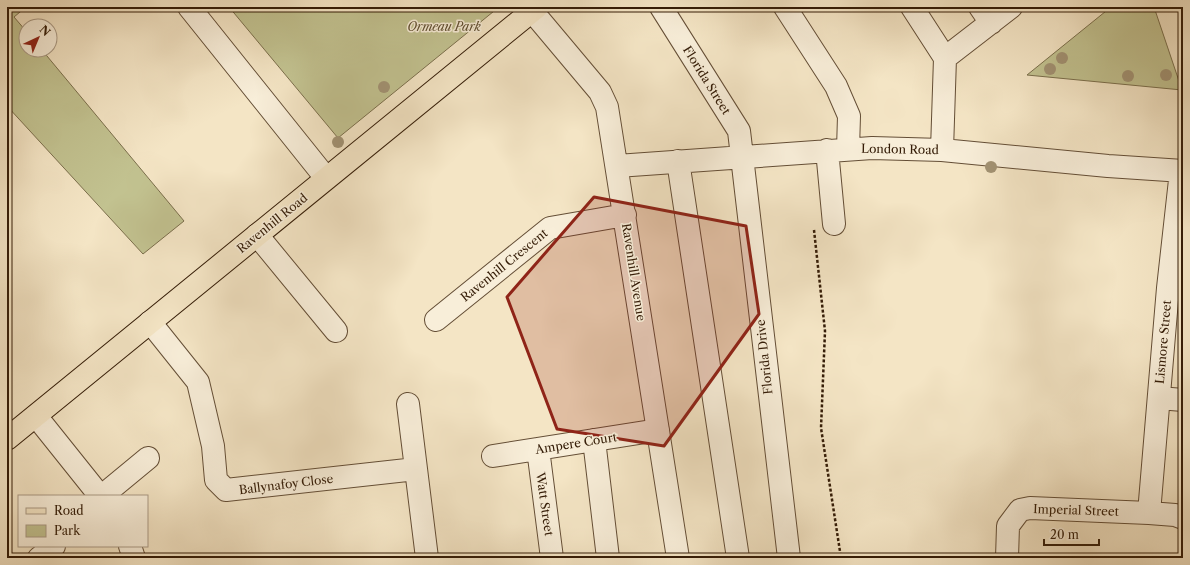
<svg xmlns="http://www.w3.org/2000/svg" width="1190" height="565" font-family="'Libre Caslon Text',serif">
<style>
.green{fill:#c2c290;stroke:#7b6f4c}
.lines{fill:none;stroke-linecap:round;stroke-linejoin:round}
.minor-casing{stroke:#644e36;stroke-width:24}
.major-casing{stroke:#341c07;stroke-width:24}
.path{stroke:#341c07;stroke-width:2.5;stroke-dasharray:3 2;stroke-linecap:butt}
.minor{stroke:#f8eed9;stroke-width:22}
.major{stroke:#f4e5c5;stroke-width:22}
.tree{fill:#a29273}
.marked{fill:#8f2418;fill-opacity:0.2;stroke:#8f2418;stroke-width:3;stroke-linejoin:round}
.labels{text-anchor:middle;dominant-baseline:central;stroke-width:3;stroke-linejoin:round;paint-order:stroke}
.park-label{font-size:12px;font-style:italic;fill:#5f4e30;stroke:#f8eed9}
.street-label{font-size:12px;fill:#341c07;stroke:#f8eed9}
</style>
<rect width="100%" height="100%" fill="#f4e5c5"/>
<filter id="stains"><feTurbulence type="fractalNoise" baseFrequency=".005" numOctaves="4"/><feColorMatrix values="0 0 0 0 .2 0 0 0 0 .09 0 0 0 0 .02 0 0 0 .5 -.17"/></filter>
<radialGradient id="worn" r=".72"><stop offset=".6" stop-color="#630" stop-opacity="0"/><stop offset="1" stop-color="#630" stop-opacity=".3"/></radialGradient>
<path class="green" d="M7,7H26L14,17L26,31V50H42L184,221L143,254L7,106Z
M229,7H499L338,138Z
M1111,7H1154L1182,90L1027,75Z"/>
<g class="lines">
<g class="minor-casing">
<path id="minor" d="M189,7L326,178
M661,7L739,131L789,558
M785,7L836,86L849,116L848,149
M912,7L945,58L942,150
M980,7L991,23
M532,11L600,92L607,107L678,558
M945,58L1011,7
M827,150L834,224
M678,161L738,558
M617,166L872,148L942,150L1108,166L1183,171
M257,235L336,331
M436,320L550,228L625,215
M150,322L198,382L213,446L216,480L226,490L416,469
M1159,398L1183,400
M408,404L427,558
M36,416L100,496
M594,440L608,558
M538,449L552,558
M493,456L658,430
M102,496L148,458
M1149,513L1168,288L1181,171
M130,546L134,558
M39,558L54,546
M1007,558L1008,526L1020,510L1030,508L1149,513L1175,515L1183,518"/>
</g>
<g class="major-casing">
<path id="major" d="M7,439L537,7"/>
</g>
<path class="path" d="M487,7H489
M814,230L825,331L821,428L841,558"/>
<use href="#minor" class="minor"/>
<use href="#major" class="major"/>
</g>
<g class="tree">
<circle cx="1062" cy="58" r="6"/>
<circle cx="1050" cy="69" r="6"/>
<circle cx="1166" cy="75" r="6"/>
<circle cx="1128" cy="76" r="6"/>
<circle cx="384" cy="87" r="6"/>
<circle cx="338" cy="142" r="6"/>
<circle cx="991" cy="167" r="6"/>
</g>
<path class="marked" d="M594,197L746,226L759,314L664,446L557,429L507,297Z"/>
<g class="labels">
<g class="park-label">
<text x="444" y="26">Ormeau Park</text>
</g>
<g class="street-label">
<text transform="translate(707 80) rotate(58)">Florida Street</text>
<text transform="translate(900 149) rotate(1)">London Road</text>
<text transform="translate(272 223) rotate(-39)">Ravenhill Road</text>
<text transform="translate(504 265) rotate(-39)">Ravenhill Crescent</text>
<text transform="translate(634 272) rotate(81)">Ravenhill Avenue</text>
<text transform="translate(1163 342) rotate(-85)">Lismore Street</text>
<text transform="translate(764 357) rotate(-96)">Florida Drive</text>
<text transform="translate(576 443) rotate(-9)">Ampere Court</text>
<text transform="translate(286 484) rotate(-7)">Ballynafoy Close</text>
<text transform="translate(545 504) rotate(82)">Watt Street</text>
<text transform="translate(1076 510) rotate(2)">Imperial Street</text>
</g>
</g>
<rect width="1190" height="565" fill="none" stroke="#f4e5c5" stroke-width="24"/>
<rect x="8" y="8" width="1174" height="549" fill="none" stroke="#341c07" stroke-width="2"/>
<rect x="12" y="12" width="1166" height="541" fill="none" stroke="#341c07"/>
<rect x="18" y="495" width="130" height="52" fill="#f8eed9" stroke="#aa9a85"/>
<rect x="26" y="508" width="20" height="6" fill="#f4e5c5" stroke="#aa9a85"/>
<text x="54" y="515" font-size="12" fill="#341c07">Road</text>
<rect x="26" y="525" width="20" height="12" fill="#c2c290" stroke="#aa9a85"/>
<text x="54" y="535" font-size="12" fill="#341c07">Park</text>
<g transform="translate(38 38) rotate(44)"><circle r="19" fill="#f8eed9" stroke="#aa9a85"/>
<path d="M0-3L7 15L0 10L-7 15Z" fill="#8f2418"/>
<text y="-6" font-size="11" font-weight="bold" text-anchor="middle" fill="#341c07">N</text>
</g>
<path d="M1044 539v6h55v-6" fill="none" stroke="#341c07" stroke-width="2"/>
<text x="1050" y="539" font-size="12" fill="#341c07" stroke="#f8eed9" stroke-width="3" paint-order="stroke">20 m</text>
<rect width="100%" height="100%" filter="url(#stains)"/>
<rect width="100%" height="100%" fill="url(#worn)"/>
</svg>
